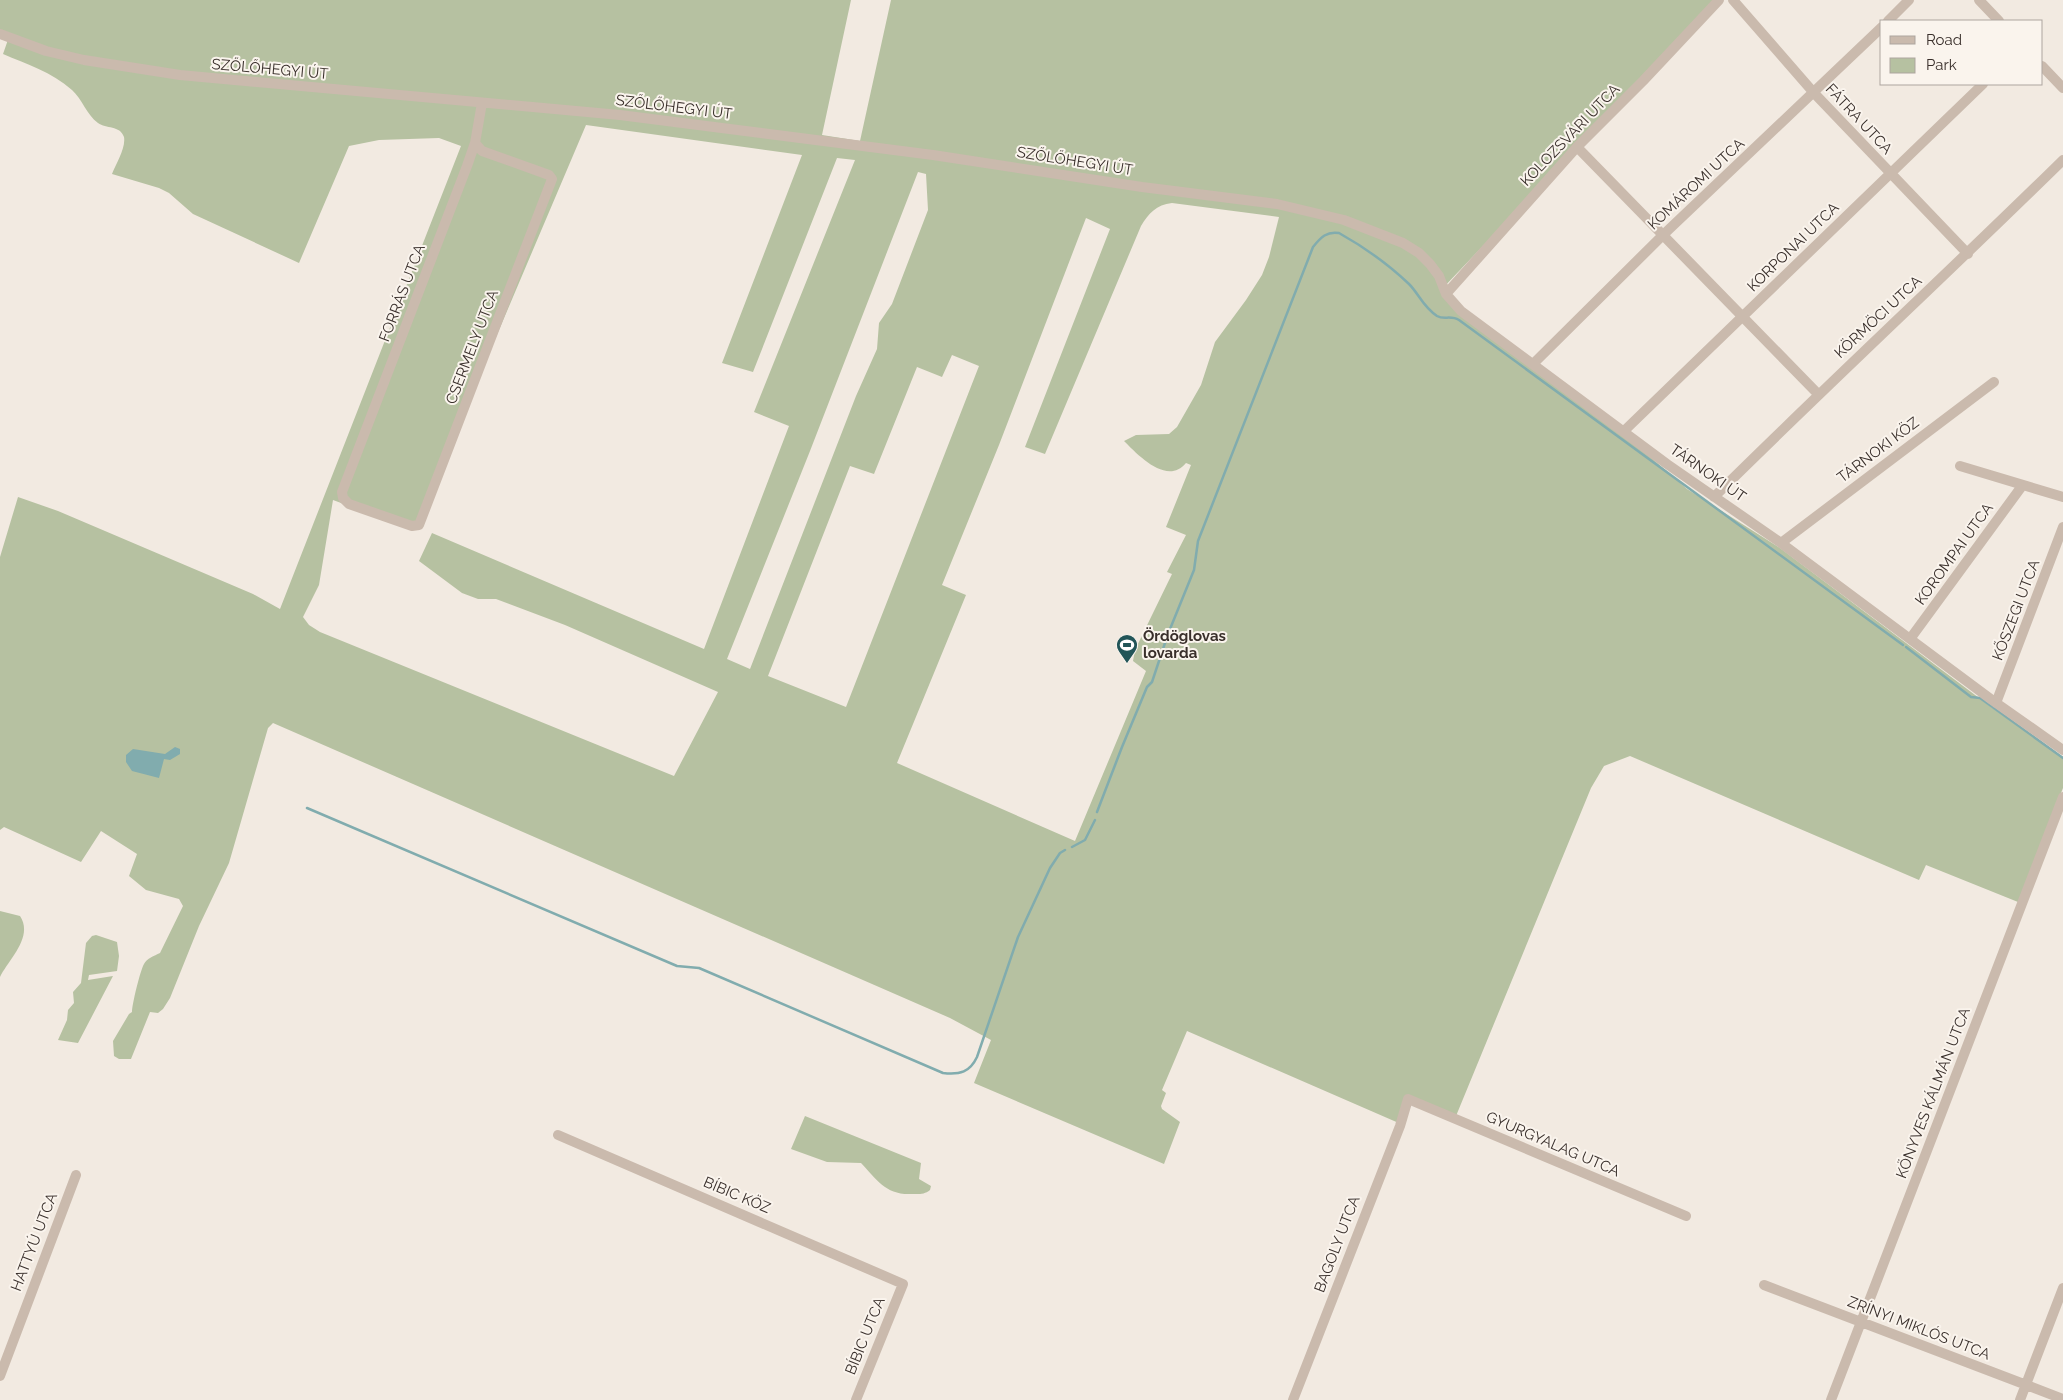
<svg xmlns="http://www.w3.org/2000/svg" width="2063" height="1400" font-family="Raleway,sans-serif">
<style>
.green{fill:#b6c1a1;fill-rule:evenodd}
.water{fill:#81acae}
.lines{fill:none;stroke-linecap:round;stroke-linejoin:round}
.stream{stroke:#81acae;stroke-width:2.5}
.street{stroke:#cabaad;stroke-width:10}
.labels{text-anchor:middle;dominant-baseline:central;stroke-width:4;stroke-linejoin:round;paint-order:stroke}
.street-label{font-size:15px;fill:#392f2b;stroke:#faf4ed}
.poi-label{font-size:15px;font-weight:bold;fill:#392f2b;stroke:#faf4ed;text-anchor:start}
</style>
<rect width="100%" height="100%" fill="#f2eae1"/>
<path class="green" d="M0,0H851L822,135L860,141L891,0H1717L1442,289L1456,307L1638,446L1687,489L1780,548L1991,707L2063,757V788L2018,902L1926,865L1919,880L1630,756L1604,766L1591,788L1456,1116L1411,1101L1401,1124L1187,1031L1162,1090L1166,1093L1161,1106L1162,1109L1180,1122L1164,1164L974,1083L991,1040L950,1018L273,723L268,728L229,863L199,926L170,998L163,1009L158,1013L150,1012L131,1059H119L114,1056L113,1041L129,1014L132,1012C132,1005 140,971 144,964C147,958 154,956 160,953L183,906L179,899L146,890L129,876L137,854L101,831L81,862L4,827L0,830V557L18,497L58,511L253,594L280,609L461,146L439,138L379,140L349,146L299,263L193,214L169,193L159,188L112,174C116,164 126,148 124,137C120,125 106,129 98,123C87,115 82,99 72,90C52,72 26,64 3,54L10,34L0,30ZM586,125L802,155L722,363L753,372L837,158L855,160L754,412L789,426L704,649L432,533L419,561L462,593L478,599H496L565,625L718,692L674,776L320,632L309,625L303,617L319,585L333,500L414,530ZM918,172L926,174L928,210L892,304L879,323L877,349L856,396L750,669L727,659L810,451ZM1172,203L1279,217L1269,257L1262,275L1246,300L1215,342L1201,385L1177,427L1169,434L1136,435L1124,441C1138,455 1167,486 1186,463L1191,465L1166,527L1186,535L1167,572L1172,574L1135,650L1133,661L1146,671L1075,841L897,763L966,595L942,585L999,445L1086,218L1110,229L1025,447L1045,454L1141,226C1149,213 1156,205 1172,203ZM952,355L979,366L846,707L768,676L850,466L874,474L917,367L942,377Z
M0,911L20,916C34,937 8,960 0,977Z
M96,935L117,942L119,956L117,971L89,975L88,980L113,976L78,1043L58,1040L67,1020L68,1010L74,1003L73,992L81,983L86,943L92,936Z
M805,1116L921,1163L919,1179L931,1186L930,1190C924,1195 918,1194 911,1194C886,1195 877,1180 861,1163L827,1162L791,1149Z"/>
<path class="water" d="M175,747L180,749V754L170,760L164,759L159,778L132,771L126,762V755L133,749L165,754Z"/>
<g class="lines">
<path class="stream" d="M1906,647L1971,697L1980,698L2063,758
M307,808L677,966L699,968L943,1073C960,1075 970,1072 977,1057L1018,937L1050,868L1060,853L1065,850
M1097,812L1122,747L1147,687L1152,682L1168,634L1194,570L1198,541L1313,247C1321,237 1327,231 1339,233C1364,247 1388,264 1409,284C1419,294 1423,307 1437,316C1444,320 1451,315 1459,320L1903,645
M1072,847L1085,840L1095,820"/>
<path class="street" d="M1733,0L1814,93L1968,254
M1979,0L1999,21
M1888,21L1909,0
M0,34L46,51L84,60L180,75L620,115L933,155L1142,187L1277,204L1344,220L1403,243L1419,253L1430,264L1439,276L1446,294L1461,311L1667,464L1781,543L1992,700L2063,750
M2042,66L2063,88
M475,143L482,151L549,175L552,179L419,525L412,526L349,504L343,498L342,492L467,166L475,143L482,103
M1577,147L1818,394
M1446,294L1577,147L1643,81L1719,0
M1533,364L1663,235L1882,27
M1624,431L1983,84
M1960,466L2063,497
M1714,497C1829,383 1948,273 2063,160
M1781,543L1994,382
M1910,639L2022,486
M1996,703L2063,527
M558,1135L903,1284L856,1400
M1764,1285L2063,1399
M0,1376L76,1175
M1293,1400L1400,1126L1408,1099L1686,1216
M1831,1400L2063,797
M2020,1400L2063,1288"/>
</g>
<defs>
<g id="stadium-pin" transform="scale(1.125)"><path d="M0 17L-7.5 6A9.5 9.5 0 1 1 7.5 6Z" fill="#225558" stroke="#faf4ed"/><path d="M0-5a6.5 5 0 1 0 0 10a6.5 5 0 1 0 0-10ZM-3.5-1.8h7v3.6h-7Z" fill="#fff"/></g>
</defs>
<g fill-rule="evenodd">
<use href="#stadium-pin" x="1127" y="645"/>
</g>
<g class="labels">
<g class="street-label">
<text transform="translate(270 69) rotate(5)">SZŐLŐHEGYI ÚT</text>
<text transform="translate(674 107) rotate(7)">SZŐLŐHEGYI ÚT</text>
<text transform="translate(1859 119) rotate(47)">FÁTRA UTCA</text>
<text transform="translate(1570 135) rotate(-46)">KOLOZSVÁRI UTCA</text>
<text transform="translate(1075 161) rotate(9)">SZŐLŐHEGYI ÚT</text>
<text transform="translate(1696 184) rotate(-43)">KOMÁROMI UTCA</text>
<text transform="translate(1793 247) rotate(-44)">KORPONAI UTCA</text>
<text transform="translate(402 293) rotate(-69)">FORRÁS UTCA</text>
<text transform="translate(1878 317) rotate(-43)">KÖRMÖCI UTCA</text>
<text transform="translate(472 347) rotate(-69)">CSERMELY UTCA</text>
<text transform="translate(1878 450) rotate(-37)">TÁRNOKI KÖZ</text>
<text transform="translate(1708 473) rotate(35)">TÁRNOKI ÚT</text>
<text transform="translate(1954 554) rotate(-54)">KOROMPAI UTCA</text>
<text transform="translate(2016 610) rotate(-69)">KŐSZEGI UTCA</text>
<text transform="translate(1933 1093) rotate(-69)">KÖNYVES KÁLMÁN UTCA</text>
<text transform="translate(1553 1144) rotate(23)">GYURGYALAG UTCA</text>
<text transform="translate(737 1195) rotate(23)">BÍBIC KÖZ</text>
<text transform="translate(34 1242) rotate(-69)">HATTYÚ UTCA</text>
<text transform="translate(1337 1244) rotate(-69)">BAGOLY UTCA</text>
<text transform="translate(1919 1328) rotate(21)">ZRÍNYI MIKLÓS UTCA</text>
<text transform="translate(865 1336) rotate(-68)">BÍBIC UTCA</text>
</g>
<g class="poi-label">
<text x="1143" y="636">Ördöglovas<tspan x="1143" dy="17">lovarda</tspan></text>
</g>
</g>
<rect x="1880" y="20" width="162" height="65" fill="#faf4ed" stroke="#ada59f"/>
<rect x="1890" y="36" width="25" height="8" fill="#cabaad" stroke="#ada59f"/>
<text x="1926" y="45" font-size="15" fill="#392f2b">Road</text>
<rect x="1890" y="58" width="25" height="15" fill="#b6c1a1" stroke="#ada59f"/>
<text x="1926" y="70" font-size="15" fill="#392f2b">Park</text>
</svg>
